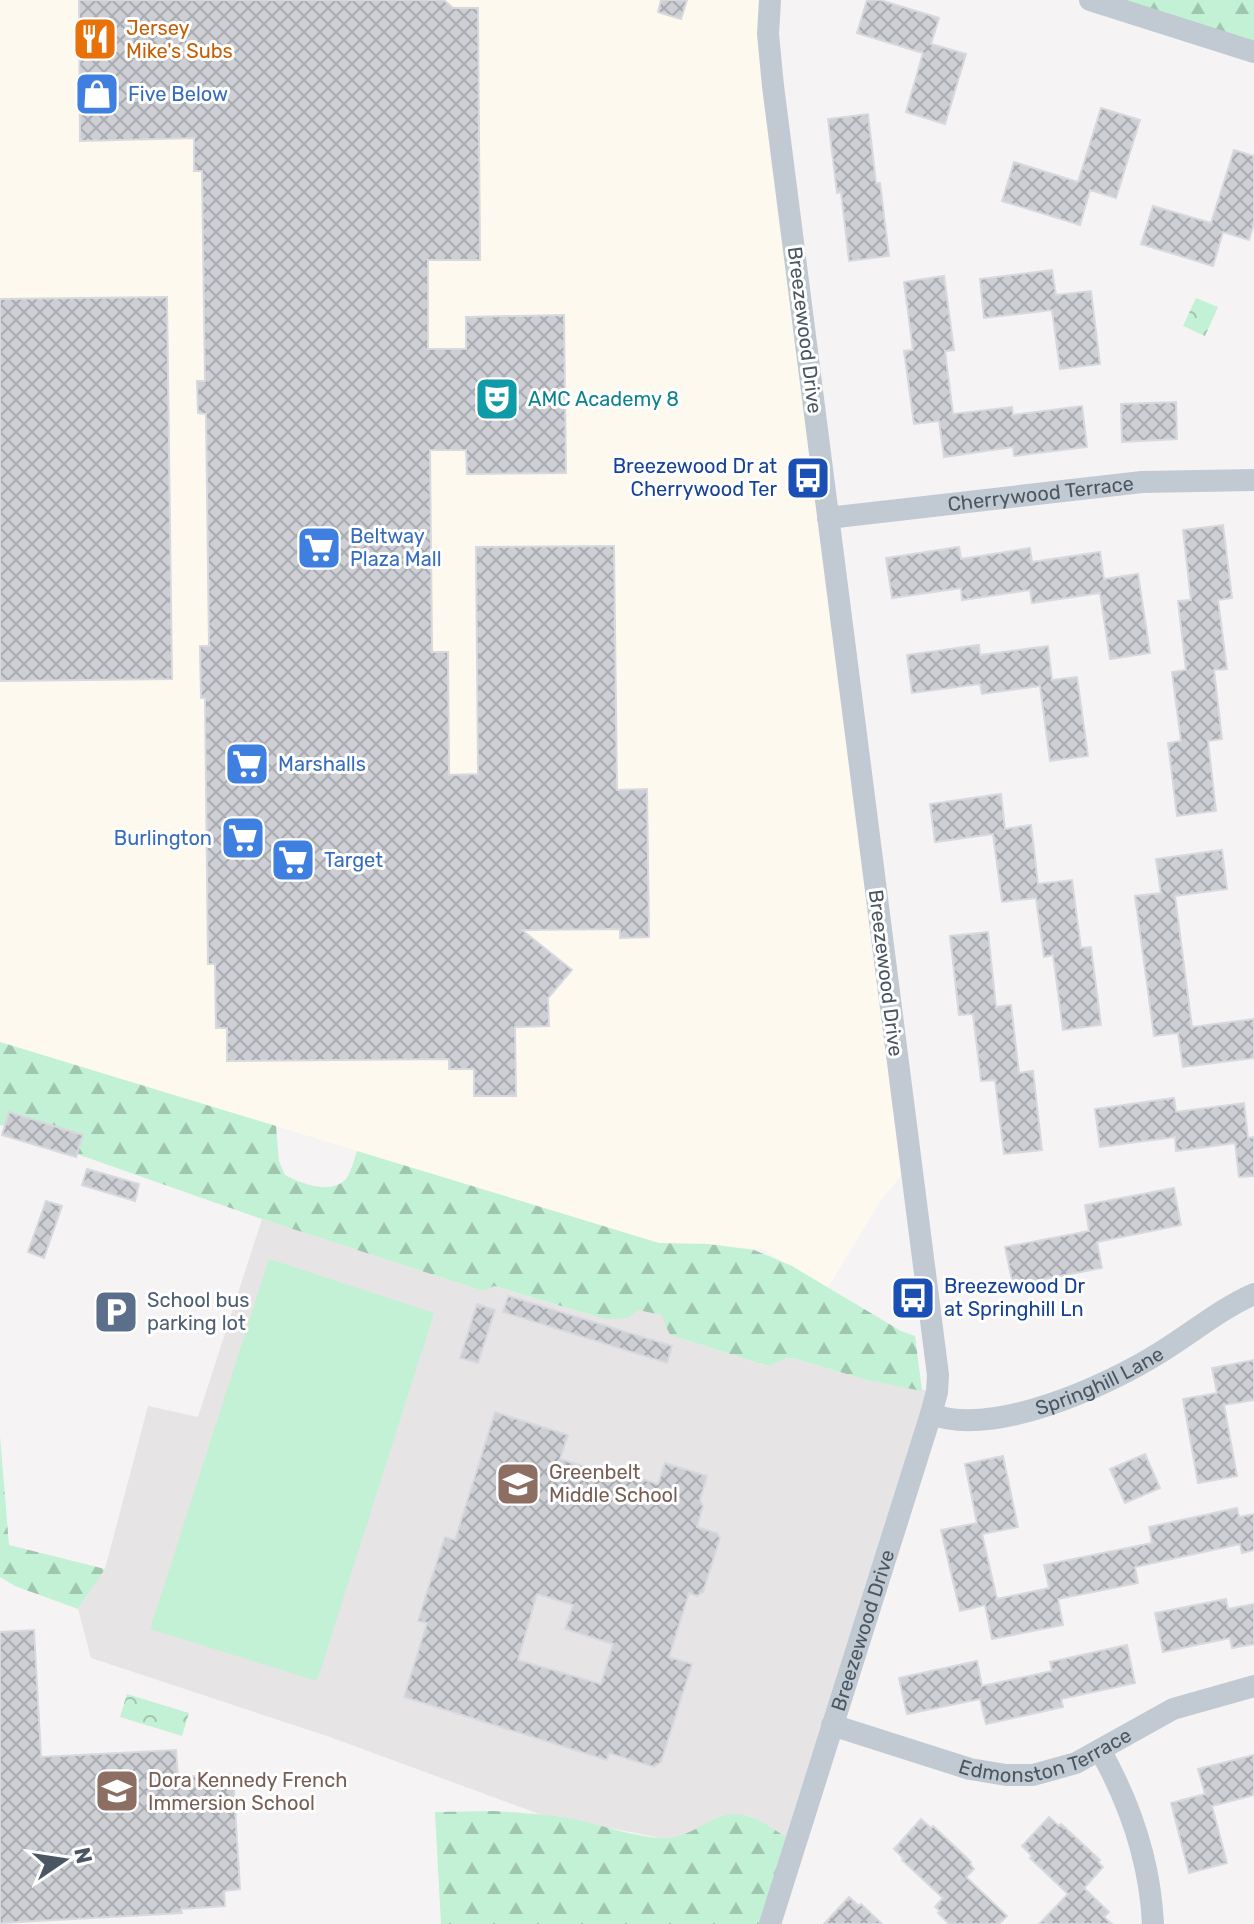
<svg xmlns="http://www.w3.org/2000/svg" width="1254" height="1924" font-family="Rubik,sans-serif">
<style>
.commercial{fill:#fdf9ef}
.education{fill:#e6e4e5}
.forest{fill:url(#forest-firs)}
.park{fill:url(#park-crowns)}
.pitch{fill:#c3f1d5}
.building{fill:url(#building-cross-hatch);stroke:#d7d9de;stroke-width:2;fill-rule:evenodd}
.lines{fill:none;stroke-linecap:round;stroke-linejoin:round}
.minor{stroke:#c1cad2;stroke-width:22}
.labels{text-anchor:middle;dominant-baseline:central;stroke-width:6;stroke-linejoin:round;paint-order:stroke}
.food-label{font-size:20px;fill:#c56008;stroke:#fff;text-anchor:start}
.shop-label{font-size:20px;fill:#366cbe;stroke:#fff;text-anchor:start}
.street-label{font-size:20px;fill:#4a5661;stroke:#fff}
.culture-label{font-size:20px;fill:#0d838f;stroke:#fff;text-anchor:start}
.transit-label{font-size:20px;fill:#164399;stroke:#fff;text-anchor:end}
.service-label{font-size:20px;fill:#4e5e75;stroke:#fff;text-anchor:start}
.education-label{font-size:20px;fill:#785e54;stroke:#fff;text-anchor:start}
</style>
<defs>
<pattern id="forest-firs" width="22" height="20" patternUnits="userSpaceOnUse" patternTransform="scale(2)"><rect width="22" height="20" fill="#c3f1d5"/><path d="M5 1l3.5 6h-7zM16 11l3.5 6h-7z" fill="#a0c6b0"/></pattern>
<pattern id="park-crowns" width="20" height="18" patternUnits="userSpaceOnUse" patternTransform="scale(2)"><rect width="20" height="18" fill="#c3f1d5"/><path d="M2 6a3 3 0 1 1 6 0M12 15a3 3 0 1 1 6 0" fill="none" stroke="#a0c6b0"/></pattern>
<pattern id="building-cross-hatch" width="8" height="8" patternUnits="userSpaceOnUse" patternTransform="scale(2)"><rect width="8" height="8" fill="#cdcfd5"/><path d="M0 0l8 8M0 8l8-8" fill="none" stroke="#a8abb0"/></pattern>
</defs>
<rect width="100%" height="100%" fill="#f5f3f3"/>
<path class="commercial" d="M0,0H770L910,1164L880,1202L827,1289L762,1249L659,1243L0,1042Z"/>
<path class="education" d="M262,1219L483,1291L493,1286L605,1319L638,1310L661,1315L670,1335L767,1366L787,1358L796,1359L867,1380L937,1392L796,1844L749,1816L735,1814L722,1816L682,1837L661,1838L539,1814L330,1737L91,1658L78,1609L105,1569L148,1406L198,1417Z"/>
<path class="forest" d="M1090,0H1254V52Z
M0,1042L276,1126L279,1161L285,1175C300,1183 330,1195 345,1180C351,1174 354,1159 357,1151L659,1243L708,1244L754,1250L792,1266L901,1331L915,1336L922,1391L867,1380L796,1359L787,1358L768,1366L670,1335L661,1315L638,1310L628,1318L605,1319L494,1286L483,1291L262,1219L77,1154L82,1135L9,1112L5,1126L0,1125Z
M0,1436L9,1545L105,1569L78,1609L15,1586L0,1577Z
M493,1811C521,1813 550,1814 578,1820C605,1826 634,1837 662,1838C693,1839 711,1813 736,1814C758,1815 778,1833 796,1844L770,1924H441L435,1812Z"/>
<path class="park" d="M1196,298L1218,307L1205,336L1183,326Z
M127,1694L189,1713L182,1736L120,1717Z"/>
<path class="pitch" d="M269,1259L434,1313L317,1681L150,1629Z"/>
<path class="building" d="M79,0H444L453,8H478L480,260H428V349H466V317L564,315L566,473L467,474L466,450H430L432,652H448L449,775L478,774L476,547L614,546L617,790L647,789L649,937L620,938V929L522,930L572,970L548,998L549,1026L515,1027L516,1096H474V1069H449V1059L227,1061V1028H216L215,964H208L205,698H201L200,646H209L206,414L198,413L197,381H205L202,171H194V138L80,141Z
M661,0H687L681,19L658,12Z
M867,0H880L939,18L931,44L966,54L945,124L906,112L923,53L857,33Z
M1101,108L1140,120L1116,198L1090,190L1080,225L1002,201L1014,162L1078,182Z
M868,114L876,183H880L889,256L849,261L841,192L837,193L828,119Z
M1234,150L1254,156V223L1249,240L1223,232L1213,266L1141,244L1153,206L1211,223Z
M1052,270L1056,295L1091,291L1100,364L1060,369L1052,310L984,318L980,279Z
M944,276L954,350L945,351L953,414L1012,407L1013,415L1082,406L1087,447L1014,456L1013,447L944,457L939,421L914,424L904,351L913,350L904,282Z
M167,297L172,679L0,681V299Z
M1176,402L1177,439L1122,442L1121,404Z
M1223,525L1232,598L1218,600L1227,669L1214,670L1222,739L1208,741L1216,811L1177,816L1168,743L1181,741L1172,672L1186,670L1178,601L1191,600L1183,530Z
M959,547L961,559L1030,548L1032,562L1100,552L1104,579L1138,574L1150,653L1110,659L1100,593L1032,603L1030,590L962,600L961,588L892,598L886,558Z
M979,645L980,655L1048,646L1052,680L1077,677L1088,756L1050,761L1040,686L982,694L980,684L912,693L907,655Z
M1001,794L1005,829L1031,825L1038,884L1072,880L1081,948L1091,947L1101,1025L1063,1030L1053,955L1044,957L1036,898L1002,902L993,834L935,842L930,804Z
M1222,850L1227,889L1175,896L1192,1027L1254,1019V1058L1183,1067L1178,1033L1154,1036L1135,896L1161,893L1156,859Z
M988,932L996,1007L1011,1005L1019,1073L1033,1071L1042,1150L1004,1154L995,1080L981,1081L973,1014L959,1015L950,936Z
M1174,1098L1176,1112L1244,1103L1248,1138L1254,1137V1176L1239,1177L1235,1143L1176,1151L1175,1137L1100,1147L1095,1109Z
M9,1112L83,1135L76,1157L2,1135Z
M87,1169L139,1184L135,1201L82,1185Z
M1174,1188L1181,1225L1097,1242L1102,1268L1013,1285L1005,1247L1089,1231L1085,1205Z
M46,1201L62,1206L44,1258L28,1252Z
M508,1296L672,1346L667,1363L503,1312Z
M477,1304L495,1310L478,1363L460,1358Z
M1254,1360V1400L1224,1405L1237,1476L1198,1483L1183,1399L1217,1393L1212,1368Z
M495,1412L568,1435L560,1459L618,1477L619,1472L658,1484L665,1463L707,1476L700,1500L703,1506L697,1527L717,1533L720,1538L703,1592L697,1596L689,1593L669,1657L692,1664L661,1762L654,1767L609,1753L607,1760L404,1697L427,1623L418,1621L425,1598L445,1537L455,1540ZM537,1594L573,1605L565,1629L613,1644L601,1684L518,1660Z
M1145,1454L1160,1488L1125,1503L1110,1469Z
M1003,1456L1018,1527L982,1534L997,1599L1049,1588L1044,1565L1152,1543L1149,1527L1237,1508L1239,1517L1254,1514V1550L1242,1553L1240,1544L1135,1567L1138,1583L1058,1599L1063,1625L992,1639L985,1605L960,1611L941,1530L977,1523L965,1464Z
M1226,1599L1228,1609L1254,1604V1644L1232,1648L1230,1638L1163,1652L1155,1613Z
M34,1630L41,1757L176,1750L178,1777L233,1774L240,1889L224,1891L225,1906L181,1909L182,1913L0,1923V1632Z
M1127,1645L1135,1683L1061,1699L1063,1707L986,1724L980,1699L907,1714L899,1678L977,1661L982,1686L1052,1671L1050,1662Z
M1254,1755V1795L1212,1806L1227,1863L1189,1873L1171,1803L1205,1794L1198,1769Z
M1049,1817L1059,1826L1061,1824L1100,1860L1098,1862L1103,1867L1084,1888L1109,1912L1104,1917L1112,1924H1039L1068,1894L1030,1858L1032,1856L1022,1846Z
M921,1819L931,1828L933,1826L971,1862L970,1864L974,1869L966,1877L1007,1916L999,1924H949L938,1913L940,1911L935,1907L943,1898L902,1860L903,1858L894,1849Z
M849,1897L859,1906L861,1904L882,1924H824Z"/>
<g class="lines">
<g class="minor">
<path d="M1090,0L1254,52"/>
<path id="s1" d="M828,518L1142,482L1254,480"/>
<path id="s2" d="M931,1414C993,1438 1107,1386 1161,1352C1192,1333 1220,1309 1254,1294"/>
<path id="s3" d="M832,1725L970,1769L1006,1775H1033L1076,1763L1173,1709L1254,1686"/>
<path d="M1100,1750C1131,1805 1150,1861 1153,1924"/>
<path id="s4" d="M770,1924L931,1414L937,1392L938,1375L773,86L768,34L770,0"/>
</g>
</g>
<defs>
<g id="restaurant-square" transform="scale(2.3)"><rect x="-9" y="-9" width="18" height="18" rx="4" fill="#e8710a" stroke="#fff"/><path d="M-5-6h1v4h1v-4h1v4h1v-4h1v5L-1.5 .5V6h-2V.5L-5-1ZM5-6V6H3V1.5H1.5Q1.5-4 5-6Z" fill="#fff"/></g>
<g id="shop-square" transform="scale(2.3)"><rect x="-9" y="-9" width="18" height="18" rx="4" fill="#3f7fe0" stroke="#fff"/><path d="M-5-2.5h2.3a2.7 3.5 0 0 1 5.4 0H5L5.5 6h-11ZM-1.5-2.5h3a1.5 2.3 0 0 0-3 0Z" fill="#fff"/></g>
<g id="theatre-square" transform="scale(2.3)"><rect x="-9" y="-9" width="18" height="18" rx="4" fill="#0f9aa8" stroke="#fff"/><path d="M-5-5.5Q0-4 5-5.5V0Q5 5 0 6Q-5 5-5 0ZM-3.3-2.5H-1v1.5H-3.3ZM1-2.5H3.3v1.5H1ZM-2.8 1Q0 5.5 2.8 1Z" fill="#fff"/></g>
<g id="bus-square" transform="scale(2.3)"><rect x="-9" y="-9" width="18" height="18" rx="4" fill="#1a4fb4" stroke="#fff"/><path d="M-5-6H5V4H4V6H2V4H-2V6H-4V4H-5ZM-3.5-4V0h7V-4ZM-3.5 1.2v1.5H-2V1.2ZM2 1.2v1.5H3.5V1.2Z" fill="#fff"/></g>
<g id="supermarket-square" transform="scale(2.3)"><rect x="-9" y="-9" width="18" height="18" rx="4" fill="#3f7fe0" stroke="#fff"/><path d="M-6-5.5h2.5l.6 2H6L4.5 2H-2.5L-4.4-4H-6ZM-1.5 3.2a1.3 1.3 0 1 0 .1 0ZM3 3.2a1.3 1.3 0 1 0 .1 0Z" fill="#fff"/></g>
<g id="parking-square" transform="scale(2.3)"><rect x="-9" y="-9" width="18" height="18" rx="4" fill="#5c6f8a" stroke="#fff"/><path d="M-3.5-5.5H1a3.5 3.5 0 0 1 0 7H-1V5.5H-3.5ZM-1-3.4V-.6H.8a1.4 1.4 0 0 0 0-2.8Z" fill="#fff"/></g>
<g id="school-square" transform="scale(2.3)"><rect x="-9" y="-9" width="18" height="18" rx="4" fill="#8d6e63" stroke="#fff"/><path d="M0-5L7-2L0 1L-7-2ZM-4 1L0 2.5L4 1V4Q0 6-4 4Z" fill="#fff"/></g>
</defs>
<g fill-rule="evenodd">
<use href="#restaurant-square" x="95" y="39"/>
<use href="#shop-square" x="97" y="94"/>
<use href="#theatre-square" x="497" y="399"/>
<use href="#bus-square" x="808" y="478"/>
<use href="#supermarket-square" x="319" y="548"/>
<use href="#supermarket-square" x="247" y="764"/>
<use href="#supermarket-square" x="243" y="838"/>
<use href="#supermarket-square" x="293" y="860"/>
<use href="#bus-square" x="913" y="1298"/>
<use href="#parking-square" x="116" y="1312"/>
<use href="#school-square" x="518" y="1484"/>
<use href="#school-square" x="117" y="1791"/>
</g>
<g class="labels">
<g class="food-label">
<text x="126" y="28">Jersey<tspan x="126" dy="23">Mike's Subs</tspan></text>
</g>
<g class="shop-label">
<text x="128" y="94">Five Below</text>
<text x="350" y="536">Beltway<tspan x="350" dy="23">Plaza Mall</tspan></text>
<text x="278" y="764">Marshalls</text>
<text x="212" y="838" text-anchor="end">Burlington</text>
<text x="324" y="860">Target</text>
</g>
<g class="street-label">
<text transform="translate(805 330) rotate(83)">Breezewood Drive</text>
<text stroke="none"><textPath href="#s1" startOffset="214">Cherrywood Terrace</textPath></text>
<text transform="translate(886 973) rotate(83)">Breezewood Drive</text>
<text stroke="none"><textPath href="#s2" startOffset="176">Springhill Lane</textPath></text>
<text stroke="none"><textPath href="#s4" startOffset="308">Breezewood Drive</textPath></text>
<text stroke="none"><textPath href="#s3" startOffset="224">Edmonston Terrace</textPath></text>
</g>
<g class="culture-label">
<text x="528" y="399">AMC Academy 8</text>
</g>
<g class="transit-label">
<text x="777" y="466">Breezewood Dr at<tspan x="777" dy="23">Cherrywood Ter</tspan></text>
<text x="944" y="1286" text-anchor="start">Breezewood Dr<tspan x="944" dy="23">at Springhill Ln</tspan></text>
</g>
<g class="service-label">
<text x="147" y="1300">School bus<tspan x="147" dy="23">parking lot</tspan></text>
</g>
<g class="education-label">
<text x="549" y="1472">Greenbelt<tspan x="549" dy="23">Middle School</tspan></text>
<text x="148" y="1780">Dora Kennedy French<tspan x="148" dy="23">Immersion School</tspan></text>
</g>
</g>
<g transform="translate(64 1860) rotate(77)" stroke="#ffffff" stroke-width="6" paint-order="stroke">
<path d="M0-6L14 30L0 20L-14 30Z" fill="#4a5661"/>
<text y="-12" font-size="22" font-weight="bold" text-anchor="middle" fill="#4a5661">N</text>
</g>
</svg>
